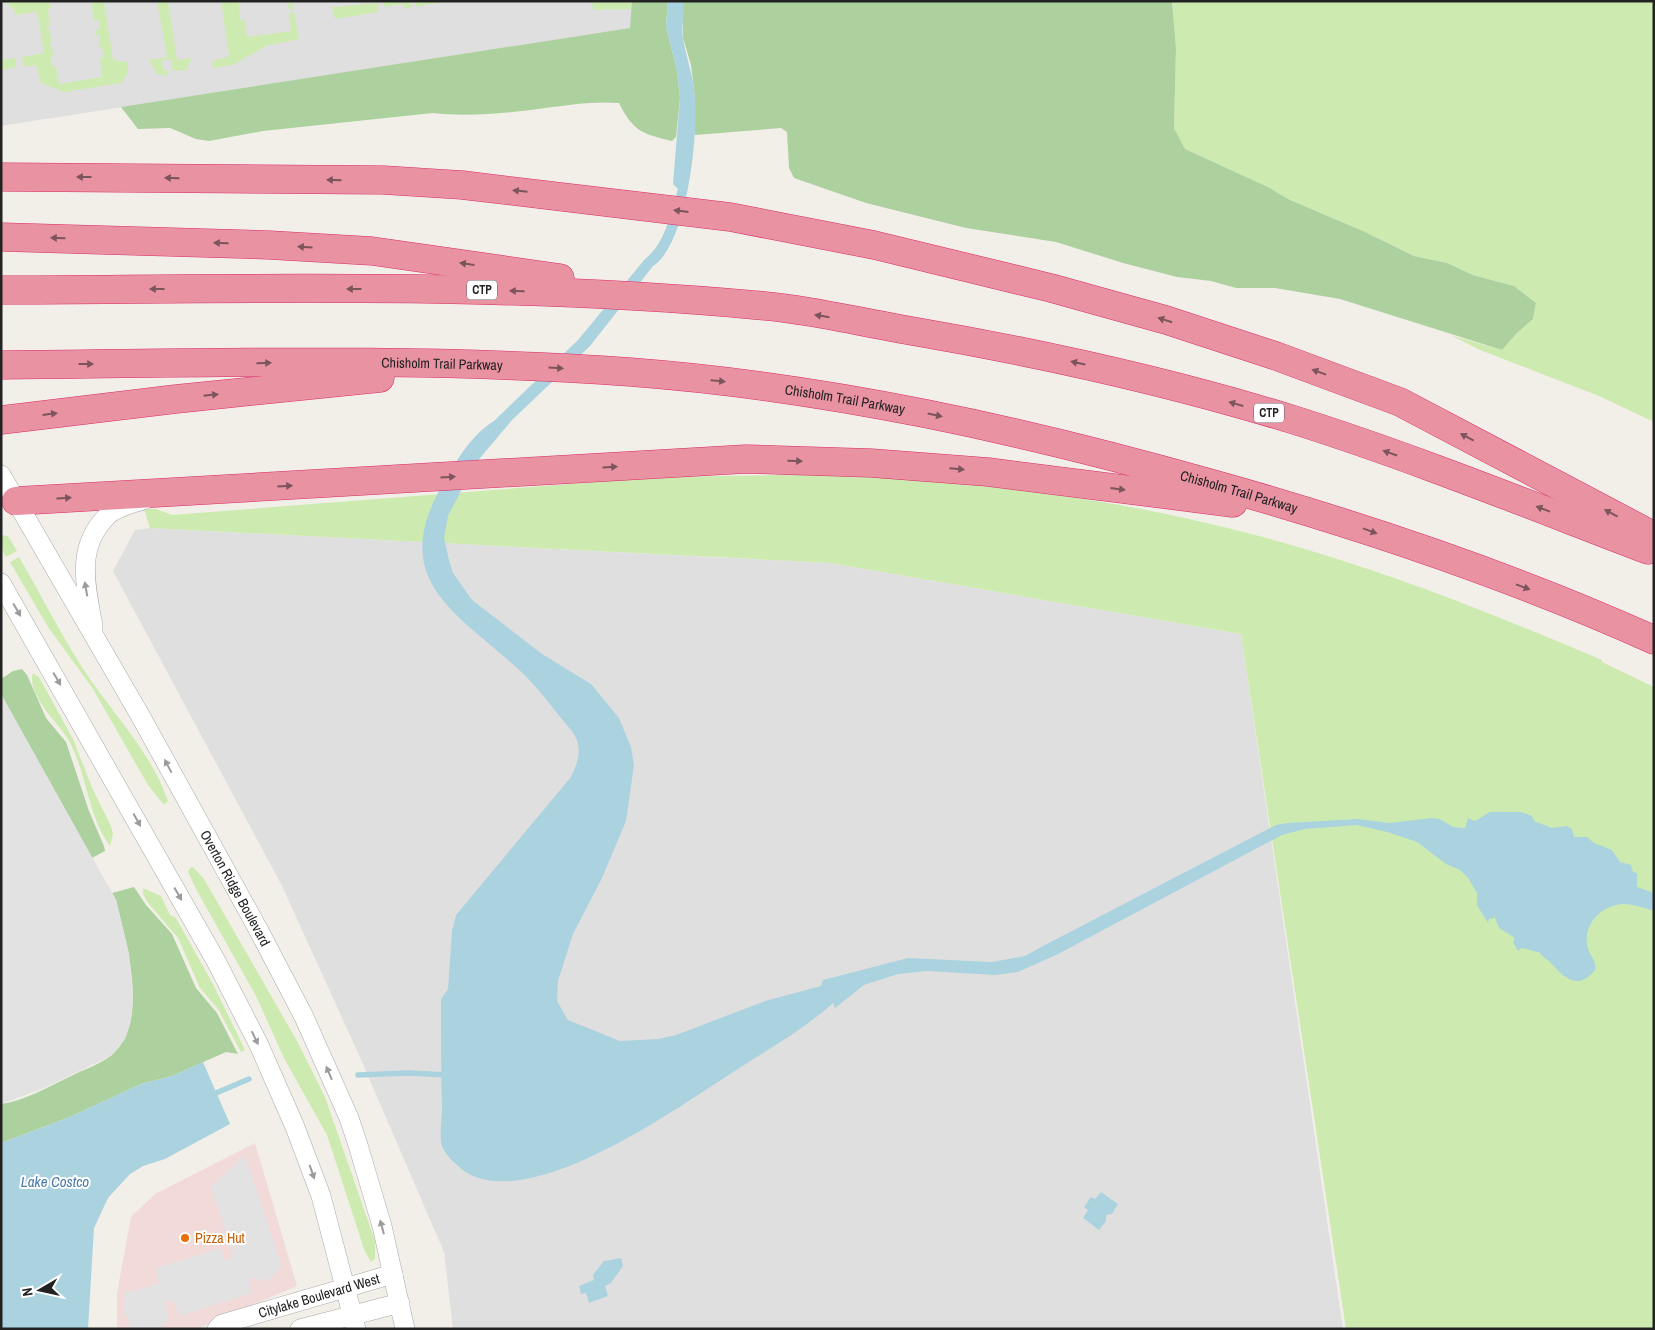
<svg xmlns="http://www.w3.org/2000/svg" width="1655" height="1330" font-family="'Archivo Narrow',sans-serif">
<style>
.residential{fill:#e0dfdf}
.commercial{fill:#f2dad9}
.grass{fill:#cdebb0}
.forest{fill:#add19e}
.parking{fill:#e2e2e2}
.water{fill:#aad3df}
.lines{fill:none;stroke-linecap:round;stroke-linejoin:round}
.stream{stroke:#aad3df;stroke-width:5.5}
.minor-casing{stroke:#a9a9a9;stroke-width:20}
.highway-casing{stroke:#dc2a67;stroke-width:29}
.minor{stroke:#fff;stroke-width:19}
.highway{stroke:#e892a2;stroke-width:28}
.oneway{fill:#7b545c}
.oneway2{fill:#9c9c9c}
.food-dot{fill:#e8710a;stroke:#fff;stroke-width:2}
.labels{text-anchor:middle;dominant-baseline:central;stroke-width:4;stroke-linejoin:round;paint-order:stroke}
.shield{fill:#fff;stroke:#646464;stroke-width:1}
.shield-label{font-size:12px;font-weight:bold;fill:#222}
.street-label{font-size:14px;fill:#222;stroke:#fff}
.food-label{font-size:14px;fill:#c56008;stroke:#fff;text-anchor:start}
.water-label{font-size:15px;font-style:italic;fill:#4a7aab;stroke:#fff}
</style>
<rect width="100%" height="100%" fill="#f2efe9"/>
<path class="residential" d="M1,1H632L631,28L1,126Z
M150,528L829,563L1241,634L1343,1329H453L444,1252L359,1055L282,886L113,571L135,530Z"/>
<path class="commercial" d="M255,1143L297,1286L197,1329H117V1293L131,1217L155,1194Z"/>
<path class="grass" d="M5,1H50L51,8L48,9L50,27L46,28L47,31L49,30L52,42H49L54,55L51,56L52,66H56L59,84L102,77L100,58L104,57L102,48H99L100,35H96L95,30L100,29L99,20L94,21L91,3L104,1L113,60L128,62L127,75L121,83L64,92L41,83L36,65L23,67L22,57L44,53L37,12L15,15L14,8H11Z
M157,1H168L177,60L192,58L186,70L173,71L171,59L162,60L163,70H167L168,76L157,74L149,60L167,57Z
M221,1H239L240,20H245L247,37L291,31L289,13L293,12V9L289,10L288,1H292L299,39L266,46L233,65L215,68L212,65L213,61L229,56Z
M411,1L412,7L404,9L403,4L384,7L383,2Z
M415,1H449L415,7Z
M592,1H632V9L593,10Z
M1172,1H1654V422L1599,396L1480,350L1450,335L1502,350L1517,333L1533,319L1536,303L1514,286L1473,275L1447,263L1414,256L1363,231L1290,200L1268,187L1185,149L1174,128L1176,48Z
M378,3V12L335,19L332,7Z
M15,58L16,67L1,70V60Z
M830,474C973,480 1116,498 1255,535C1374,566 1489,612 1602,660V662L1654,687V1329H1346L1241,634L830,563L150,528L144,509H156L172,515L659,477Z
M1,535L8,536L17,551L6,557L1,547Z
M19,557C40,593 59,631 82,667C110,711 151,751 168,801L164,805L148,785L93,689L48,627L10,562Z
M33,673L39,677L73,739L93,790L111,826L113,834L110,846C87,815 87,772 68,739C58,723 26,694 33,673Z
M193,867L204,879L297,1041L325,1097L375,1241V1259L371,1262L365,1252L327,1135L284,1058L256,996L196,889L188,872L190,868Z
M143,888L161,896L170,915L176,918L214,986L245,1050L241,1052L218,1009L200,988L178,938L148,903L143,894Z"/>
<path class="forest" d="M632,1H668L666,26L677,71L680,98L676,137L672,141C642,134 633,131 619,103C594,101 570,105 545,108C509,113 469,117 433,113L263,131L209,141L196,139L170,128L138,129L121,107L630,28Z
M683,1H1172L1176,48L1174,128L1185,149L1268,187L1290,200L1363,231L1414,256L1447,263L1473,275L1514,286L1536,303L1533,319L1517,333L1502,350L1340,299L1275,288H1236L1211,281L1177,277L1123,263L1056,242L966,228L866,203L794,178L789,168L787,132L781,128L695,135V98L691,65L683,38Z
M22,669L27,675L46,718L66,742L89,811L104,846L105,851L92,858L1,694V679L13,671Z
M134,887L146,905L172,934L196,988L217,1013L238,1054L226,1052L172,1076L141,1084L70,1117L1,1143V1104C24,1101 48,1087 69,1077C82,1070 102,1064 113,1054C150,1019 126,943 116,900L112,893Z"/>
<path class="parking" d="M1,694L116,900L129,953L133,993L131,1021L125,1039L111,1056L44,1088L1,1104Z
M245,1155L282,1267L268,1281L249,1278L252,1293L179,1316L174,1302L169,1300L165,1305L169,1320L159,1329H130L128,1317L130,1316H124L125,1291H133L159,1283L156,1268L221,1248L224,1259L231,1260L233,1255L211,1187Z"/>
<path class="water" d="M668,1H683C685,14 681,27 683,39C687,60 694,78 695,99C698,138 687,244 653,266L590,346L512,420L475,464L448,516L444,538L449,560L453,573L472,600L542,654L591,684L619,718L631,747L634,765L626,821L602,878L573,934L558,981L557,1001L568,1020L620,1041L658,1039L676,1035L765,1001L821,986L823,980L908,958L992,962L1025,956L1043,946L1276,825L1287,823L1358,819L1389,823L1432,818L1440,819L1453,827L1465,828L1468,818L1475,821L1490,812H1521L1532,816L1534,821L1552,828L1567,826L1572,829L1574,837H1587L1594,843L1612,850L1620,862L1631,865L1633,872L1637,873V887L1654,893V911C1646,908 1632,904 1624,904C1602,905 1584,923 1587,944C1588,954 1597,960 1595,970C1577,992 1564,977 1550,962C1547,959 1542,957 1539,952C1532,952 1528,948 1521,948L1518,951L1513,942L1515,938L1499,928L1494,915V918L1489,919L1488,923L1477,905V893L1468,878L1460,870L1446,864L1417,842L1387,832L1357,825L1305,829L1282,835L1058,954L1018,972L995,975L927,971L898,974L864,985L835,1008L833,1003C801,1032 760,1054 724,1078C671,1112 514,1224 456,1164C451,1160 444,1152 442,1146C439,1136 442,1120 442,1109C441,1072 441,1035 441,999L448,989L452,931L456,915L571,777C579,760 583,747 572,731C554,711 538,686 517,668C453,610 387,579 444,482C457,460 471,435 494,421L578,340L645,259C666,243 670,213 678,189L673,184L680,98L677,71L666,26Z
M203,1062L230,1124L165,1159L143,1166L130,1174L108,1198L94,1228L88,1329H1V1143L70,1117L141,1084L172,1076Z
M1101,1192L1118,1204L1112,1214L1106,1215V1221L1099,1230L1083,1218L1088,1210L1084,1207L1091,1197L1095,1199Z
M621,1258L623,1266L611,1283L605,1286L608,1296L589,1303L586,1293L581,1294L579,1286L594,1280L593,1275L604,1261Z"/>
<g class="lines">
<path class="stream" d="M358,1075L409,1073L448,1075
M209,1096L249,1079"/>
<g class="minor-casing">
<g id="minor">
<path id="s1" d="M1,475L141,717L258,929L304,1017L349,1118L358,1145L382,1226L405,1329"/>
<path d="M1,583L216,961L259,1045L295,1127L321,1196L356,1329"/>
<path d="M93,626C86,586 75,548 107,516C115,507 135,503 146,499"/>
<path id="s2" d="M217,1329L222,1324L393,1274"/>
<path d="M300,1329L400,1303"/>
</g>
</g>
<g class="highway-casing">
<g id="highway">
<path d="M1,177L383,180L462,185L730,217L874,245L1051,288L1166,320L1276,356L1400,402L1654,536"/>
<path d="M1,237L269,245L372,251L560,278"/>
<path d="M1,290C252,289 504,282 754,305C807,309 860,322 912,331C1040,353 1167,381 1291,419C1412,457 1530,505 1648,550"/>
<path id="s3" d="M1,365C211,363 421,357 630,372C828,387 1023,430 1213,484C1363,526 1512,576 1654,640"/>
<path d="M1,420L176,399L380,378"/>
<path d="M16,501L746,459L871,463L988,472L1233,503"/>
</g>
</g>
<use href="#minor" class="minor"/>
<use href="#highway" class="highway"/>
</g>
<defs><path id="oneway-solid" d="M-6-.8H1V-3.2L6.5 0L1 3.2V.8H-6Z" transform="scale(1.25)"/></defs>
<g class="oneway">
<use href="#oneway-solid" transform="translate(84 177) rotate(-180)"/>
<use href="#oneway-solid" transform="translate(172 178) rotate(-179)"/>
<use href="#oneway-solid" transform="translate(334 180) rotate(-179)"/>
<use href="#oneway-solid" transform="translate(520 191) rotate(-174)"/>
<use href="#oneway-solid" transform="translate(681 211) rotate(-173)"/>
<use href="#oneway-solid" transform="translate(58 238) rotate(-179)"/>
<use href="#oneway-solid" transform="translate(221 243) rotate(-178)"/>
<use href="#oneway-solid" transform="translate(305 247) rotate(-176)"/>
<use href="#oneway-solid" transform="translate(467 264) rotate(-172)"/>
<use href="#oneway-solid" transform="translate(157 289) rotate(180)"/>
<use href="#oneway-solid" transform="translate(354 289) rotate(-180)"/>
<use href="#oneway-solid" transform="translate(517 291) rotate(-179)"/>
<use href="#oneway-solid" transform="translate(822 316) rotate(-171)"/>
<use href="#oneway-solid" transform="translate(1165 320) rotate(-163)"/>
<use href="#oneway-solid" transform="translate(264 363) rotate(-1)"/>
<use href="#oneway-solid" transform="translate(1078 363) rotate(-168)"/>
<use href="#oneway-solid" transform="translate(86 364)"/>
<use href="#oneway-solid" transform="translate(556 368) rotate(3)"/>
<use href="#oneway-solid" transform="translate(1319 372) rotate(-160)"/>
<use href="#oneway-solid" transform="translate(718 381) rotate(5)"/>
<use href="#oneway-solid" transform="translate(211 395) rotate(-6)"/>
<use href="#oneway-solid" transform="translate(1236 404) rotate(-164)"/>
<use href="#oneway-solid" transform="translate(50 414) rotate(-7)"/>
<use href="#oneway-solid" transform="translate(935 415) rotate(12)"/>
<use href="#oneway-solid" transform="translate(1467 437) rotate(-152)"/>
<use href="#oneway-solid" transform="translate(1390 453) rotate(-161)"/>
<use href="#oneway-solid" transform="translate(795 461) rotate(2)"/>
<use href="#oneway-solid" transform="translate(610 467) rotate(-3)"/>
<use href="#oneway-solid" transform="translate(957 469) rotate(5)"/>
<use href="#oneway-solid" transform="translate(448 477) rotate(-4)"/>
<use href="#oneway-solid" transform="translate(285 486) rotate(-3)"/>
<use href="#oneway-solid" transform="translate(1118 489) rotate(7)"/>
<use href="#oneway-solid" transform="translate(64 498) rotate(-3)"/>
<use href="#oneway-solid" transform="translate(1543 509) rotate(-159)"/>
<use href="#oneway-solid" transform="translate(1611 513) rotate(-152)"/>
<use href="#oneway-solid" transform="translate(1370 531) rotate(20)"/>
<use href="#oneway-solid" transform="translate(1523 587) rotate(20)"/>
</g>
<g class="oneway2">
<use href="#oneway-solid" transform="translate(86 589) rotate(-100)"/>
<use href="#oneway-solid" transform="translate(17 610) rotate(60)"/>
<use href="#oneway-solid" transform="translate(57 679) rotate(60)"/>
<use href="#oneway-solid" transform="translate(168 766) rotate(-118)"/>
<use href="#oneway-solid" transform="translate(137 820) rotate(61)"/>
<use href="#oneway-solid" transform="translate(178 894) rotate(60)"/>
<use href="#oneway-solid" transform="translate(255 1038) rotate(64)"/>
<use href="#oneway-solid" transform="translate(329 1073) rotate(-113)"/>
<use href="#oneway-solid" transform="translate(312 1172) rotate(71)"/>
<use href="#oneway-solid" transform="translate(382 1227) rotate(-105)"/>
</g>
<circle class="food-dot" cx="185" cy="1238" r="5"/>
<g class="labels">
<g class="shield">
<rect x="467" y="280.5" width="30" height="19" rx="4"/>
<rect x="1254" y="403.5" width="30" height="19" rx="4"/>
</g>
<g class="shield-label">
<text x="482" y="290">CTP</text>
<text x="1269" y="413">CTP</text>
</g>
<g class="street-label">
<text stroke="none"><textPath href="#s3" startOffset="441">Chisholm Trail Parkway</textPath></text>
<text stroke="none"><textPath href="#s3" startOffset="846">Chisholm Trail Parkway</textPath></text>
<text stroke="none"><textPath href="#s3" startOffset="1251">Chisholm Trail Parkway</textPath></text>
<text stroke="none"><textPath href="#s1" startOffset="475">Overton Ridge Boulevard</textPath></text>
<text stroke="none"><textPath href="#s2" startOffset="108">Citylake Boulevard West</textPath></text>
</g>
<g class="food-label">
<text x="195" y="1238">Pizza Hut</text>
</g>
<g class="water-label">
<text x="55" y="1181">Lake Costco</text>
</g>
</g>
<rect width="1655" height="1330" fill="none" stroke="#222222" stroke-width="5"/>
<g transform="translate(40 1290) rotate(261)" stroke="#ffffff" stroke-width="4" paint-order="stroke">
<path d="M0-4L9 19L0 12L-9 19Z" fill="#222222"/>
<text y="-8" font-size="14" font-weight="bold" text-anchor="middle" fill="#222222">N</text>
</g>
</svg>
